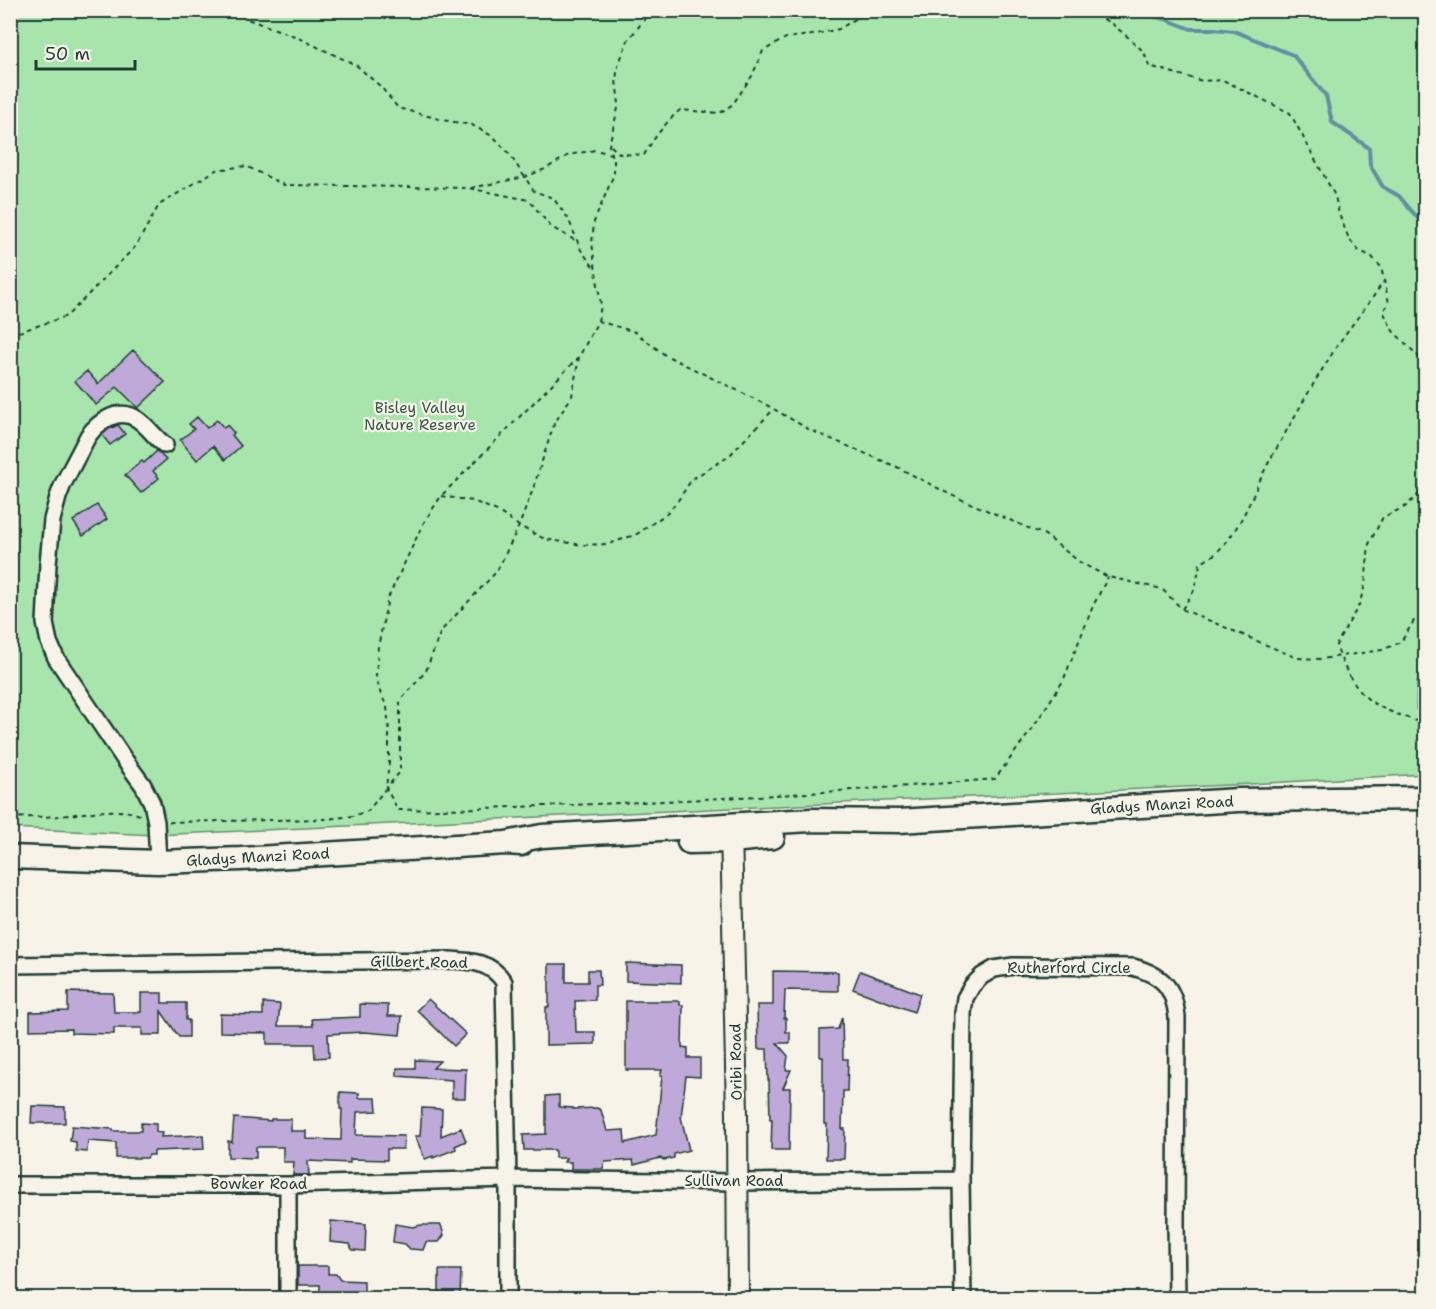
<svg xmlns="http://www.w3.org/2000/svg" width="1436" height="1309" font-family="'Shantell Sans',sans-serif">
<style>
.green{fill:#a7e5ac;stroke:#639170;stroke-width:1.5}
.water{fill:#92c4ee;stroke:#648ea4;stroke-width:1.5}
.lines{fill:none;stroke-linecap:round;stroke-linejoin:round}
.stream{stroke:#648ea4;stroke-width:4}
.building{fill:#bea9d8;stroke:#1f3d34;stroke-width:1.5}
.minor-casing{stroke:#1f3d34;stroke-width:20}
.tertiary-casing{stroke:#1f3d34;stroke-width:24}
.secondary-casing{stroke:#1f3d34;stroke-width:27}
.path{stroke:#1f3d34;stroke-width:2;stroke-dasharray:4.5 4.5;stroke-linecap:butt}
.minor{stroke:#f7f3e8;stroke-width:15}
.tertiary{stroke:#f7f3e8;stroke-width:20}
.secondary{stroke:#f7f3e8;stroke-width:22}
.labels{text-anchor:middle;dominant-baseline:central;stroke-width:4.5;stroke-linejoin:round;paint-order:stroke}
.park-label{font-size:15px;fill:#335646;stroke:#f7f3e8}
.street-label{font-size:15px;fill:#1f3d34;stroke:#f7f3e8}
</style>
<rect width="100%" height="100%" fill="#f7f3e8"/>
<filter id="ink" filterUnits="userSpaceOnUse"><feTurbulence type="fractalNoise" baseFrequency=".0167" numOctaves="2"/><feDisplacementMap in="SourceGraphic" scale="12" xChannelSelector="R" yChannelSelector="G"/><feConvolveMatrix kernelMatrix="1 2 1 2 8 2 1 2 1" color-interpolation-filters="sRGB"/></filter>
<g filter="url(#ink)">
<path class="green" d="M11,11H1425V774L1250,784L154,835L11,828Z"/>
<path class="water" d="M1425,660V714L1416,709L1417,682L1423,662Z"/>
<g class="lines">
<path class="stream" d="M1135,10L1136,12L1165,19L1191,29H1214L1234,31L1293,55L1326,96L1332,122L1369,148L1370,165L1383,187L1399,196L1426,228"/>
</g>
<path class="building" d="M133,350L165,382L138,408L117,387L96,405L75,381L87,371L98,384Z
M197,417L207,428L217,420L224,428L227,425L234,433L232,435L241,446L225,460L213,446L197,460L180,440L194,429L189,424Z
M118,425L125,434L110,445L102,435L109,429Z
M157,451L166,460L153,471L159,478L141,493L125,475L142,461L144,463Z
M97,505L107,519L83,536L73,521Z
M626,963L681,965V983L626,981Z
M549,964H566V982H588V970H599L600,985H595V1000L575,1001L576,1032H595V1044L546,1045V1007H549Z
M773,971L838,972V991L785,990L784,1018H786V1032H790V1043H777L788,1056L786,1070H791L783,1088H790L789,1150H771L772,1119H770L769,1080H768L767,1049H758L757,1005H773Z
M860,971L920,994L914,1012L853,989Z
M68,992L113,993L114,1012H141V993H162V1003H186V1020H189V1037H179L161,1011V1035H142V1028H114V1034L71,1033V1029L30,1030V1012L68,1011Z
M428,999L466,1034L454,1046L417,1010Z
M626,1001H680V1005H683L682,1047L688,1048V1058H700V1077L686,1076L681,1117L689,1150L674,1154V1158L664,1160L660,1158L634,1165L633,1160L605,1162L603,1169H571V1162H564L566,1158H555V1150H524L523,1135L546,1134V1096L559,1095V1107L573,1108V1109L597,1108L601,1110L607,1131L624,1130L625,1143L656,1135L662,1076H660L662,1070H626Z
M263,1003L280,1004L278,1026H313L312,1019L360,1017V1004L388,1005V1016H402L400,1035L364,1032L328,1034L329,1057L315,1058L314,1044H267V1033L220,1032V1014L263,1015Z
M842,1017L843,1059H848L847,1091H843L842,1129H845L844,1159H826L827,1124H824V1091H823V1057H820V1030L838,1029Z
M415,1060L440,1061L433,1068L466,1069L465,1098H452V1080L397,1076V1068H415Z
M340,1092L359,1093V1098H376L377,1111L357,1112L356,1135L404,1136L403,1149H387V1160L350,1159V1163L308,1161L309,1175H293L294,1162H283V1147H256V1158L228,1157V1141L232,1142L234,1118L271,1121V1119H291V1131H306V1139L341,1140L342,1109H340Z
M32,1106L65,1107V1123H31Z
M422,1108L442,1109L441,1136L461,1128L466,1141L455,1146L456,1149L433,1158V1156L425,1159L415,1136H420Z
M141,1123L156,1124V1132L162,1133L161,1137L203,1135L204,1149L154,1151V1155H149L147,1158H116V1143L88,1141L87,1152L76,1151V1142L70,1141L72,1126L113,1129V1131H141Z
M331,1221L366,1224L365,1251L352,1250L350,1244L330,1242Z
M395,1224L413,1227L421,1225H441L444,1235L439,1242H426L423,1250L410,1249L405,1244L393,1242Z
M298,1266H328V1274H336L340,1280L364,1281V1299H328L320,1294V1285H298Z
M439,1270H461L460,1299H439Z"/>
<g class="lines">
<g class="minor-casing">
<path id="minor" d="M158,862L156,822L152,803L143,785L124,759L56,658L49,642L45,623L48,564L52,520L58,497L63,484L88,436C99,421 119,407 137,419C148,426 155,438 165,445
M10,965L450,960C472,961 491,962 504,982L508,1179V1298
M10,1185H288L508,1179L737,1182L961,1180
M288,1185V1298
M963,1298L961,1180L963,1013L965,998L972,986L982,976L994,969L1013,966L1133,967C1162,975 1174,987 1177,1017L1176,1223L1177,1298"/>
</g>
<g class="tertiary-casing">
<path id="tertiary" d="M731,827L737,1115L738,1298"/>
</g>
<g class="secondary-casing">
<path id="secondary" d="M689,842L731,841L773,837
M506,843L542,836L811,820L899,821L1238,800L1426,798
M10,857L158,862L241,859L506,843L521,844"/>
</g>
<path class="path" d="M207,10L216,14L235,11L247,19L292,35L356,65L381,87L398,108L443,120L472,125L494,137L510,155L534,191L553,198L568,218L581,250L595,269
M1088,10L1112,24L1129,38L1144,52L1149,66L1202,81L1223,80L1290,113L1335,196L1339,214L1349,239L1358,250L1372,257L1381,267L1389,303L1383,311L1393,331L1426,364
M611,146L620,154L644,155C654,138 665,123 680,110L720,113L733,104L752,76L763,51L786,38L812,35L839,29L870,10
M471,188L525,177L545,169L569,155L595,150L611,154
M598,321L635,332L665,355L763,403L810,430L897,467L951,495L1045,535L1081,563L1108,577L1162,589L1182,609L1297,658L1321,659L1382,650L1401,642L1415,619
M10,335L67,316L136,246L159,205L216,170L246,166L284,185L468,188L529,200L551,227L578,242
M579,357L572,396L554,424L533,489L519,526L497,571L441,631L426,671L400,701V772L386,788L398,810C597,806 797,796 995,779L1032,729L1063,681L1093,606L1108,577
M1426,467L1420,493L1405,507L1383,517L1369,544L1365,585L1359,605L1336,645C1343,667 1356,694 1377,705C1390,713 1407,717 1421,723H1426
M441,496L473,501L497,511L519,526L545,539L582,545L609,544L637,534L666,514L677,502L692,479L728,457L774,409
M1182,609L1195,589L1200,564C1206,560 1213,556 1218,551C1244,525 1253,491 1270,460C1290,425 1309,390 1330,357C1346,330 1367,308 1383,282
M10,818C27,817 43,817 59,816C82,814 118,806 140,815
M169,822L326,819L353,816L368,811L386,788L389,763V731L387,707L380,692L376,676L378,647L388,598L423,524L441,496L579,357L598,321L601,306L592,243L594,222L614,174V160L611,154L609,145L619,104L616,80L618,66L628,40L652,10"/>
<use href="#minor" class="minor"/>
<use href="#tertiary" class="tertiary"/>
<use href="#secondary" class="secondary"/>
</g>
</g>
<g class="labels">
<g class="park-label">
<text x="420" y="408">Bisley Valley<tspan x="420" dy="17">Nature Reserve</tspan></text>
</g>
<g class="street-label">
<text transform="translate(1162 805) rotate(-3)">Gladys Manzi Road</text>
<text transform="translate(258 857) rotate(-3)">Gladys Manzi Road</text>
<text transform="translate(419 962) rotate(1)">Gillbert Road</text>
<text x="1069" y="968">Rutherford Circle</text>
<text transform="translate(736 1062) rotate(-91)">Oribi Road</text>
<text x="734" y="1181">Sullivan Road</text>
<text x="259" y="1184">Bowker Road</text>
</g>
</g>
<rect width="1436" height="1309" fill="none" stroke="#f7f3e8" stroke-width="36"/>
<rect x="18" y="18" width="1400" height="1273" fill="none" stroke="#1f3d34" stroke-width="2" filter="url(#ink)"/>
<path d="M36 60v9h99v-9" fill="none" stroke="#1f3d34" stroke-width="3"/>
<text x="45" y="60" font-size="18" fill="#1f3d34" stroke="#f7f3e8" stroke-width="4.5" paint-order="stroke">50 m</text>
</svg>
